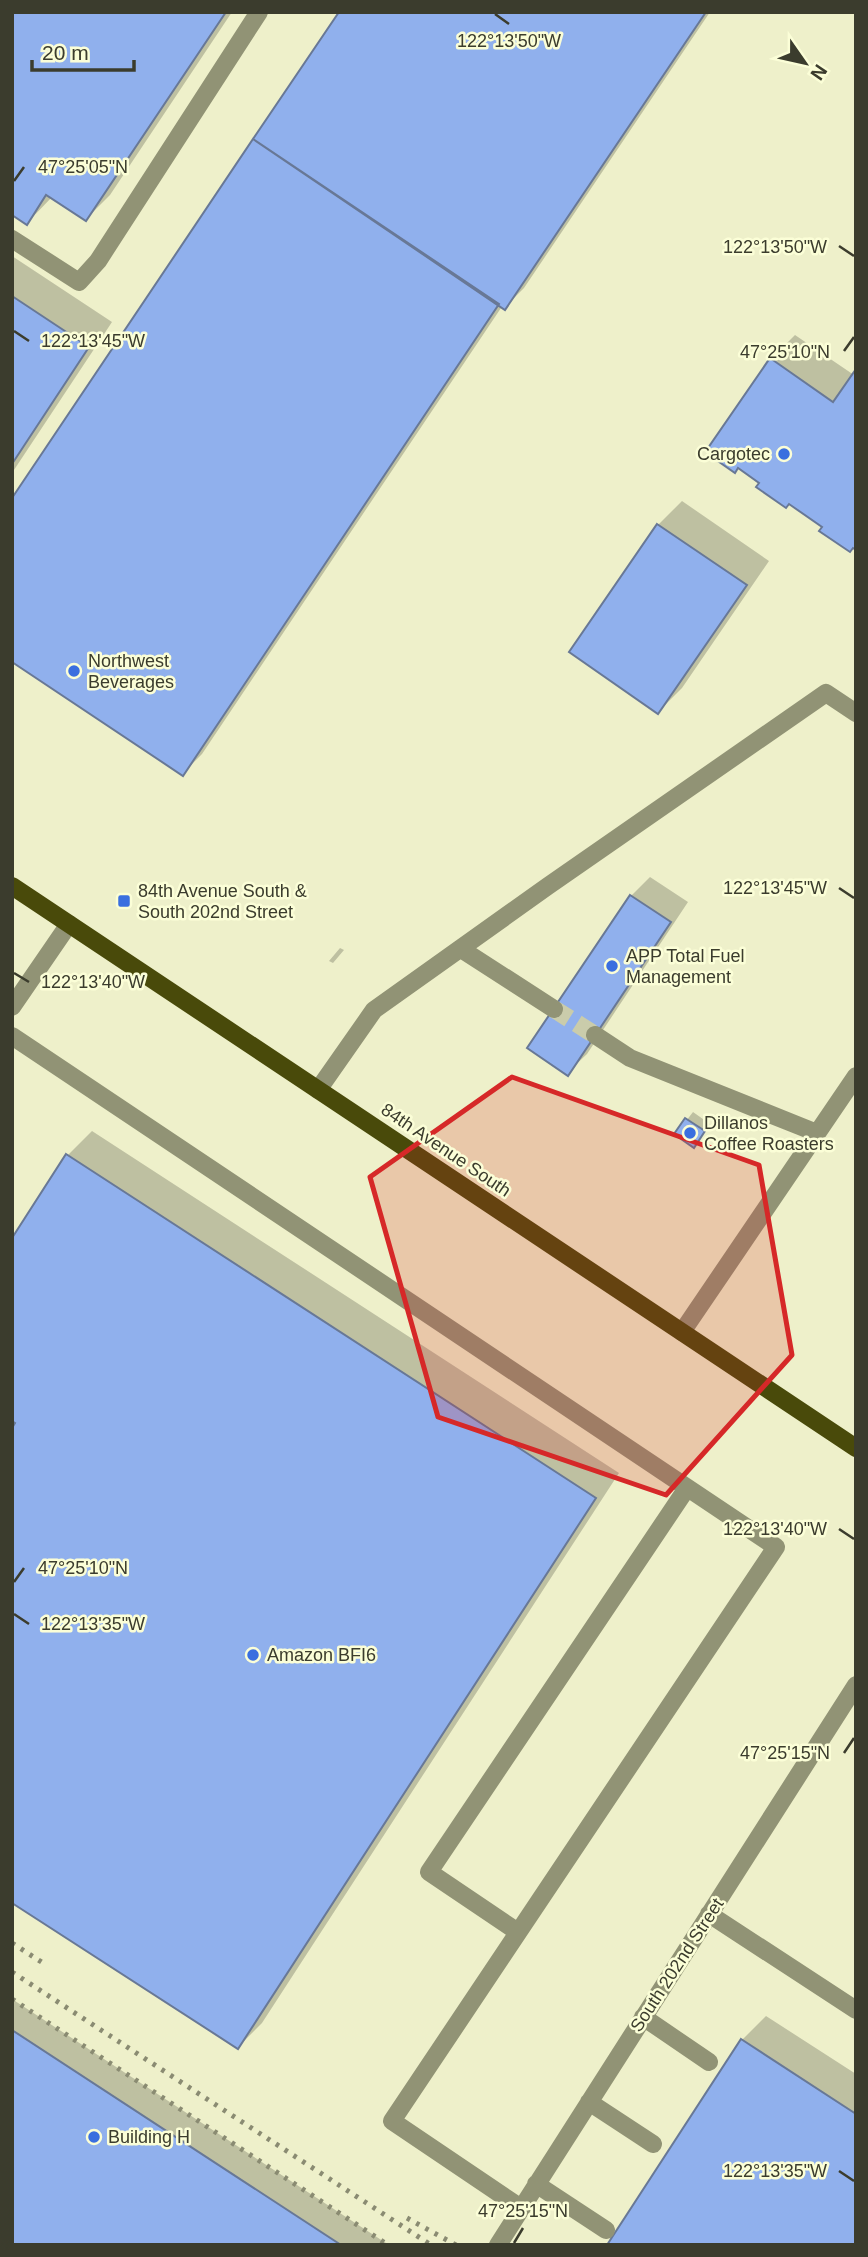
<svg xmlns="http://www.w3.org/2000/svg" width="868" height="2257" font-family="Arial,sans-serif">
<style>
.shadow{fill:#0003}
.building{fill:#90b0ed;stroke:#687896;stroke-width:2}
.lines{fill:none;stroke-linecap:round;stroke-linejoin:round}
.minor-tunnel{stroke:#caccab;stroke-width:18;stroke-dasharray:18 9;stroke-linecap:butt}
.minor{stroke:#919375;stroke-width:18}
.major{stroke:#494a0a;stroke-width:18}
.rail{stroke:#8a8b72;stroke-width:5;stroke-dasharray:3.5 7;stroke-linecap:butt}
.marked{fill:#d62828;fill-opacity:0.2;stroke:#d62828;stroke-width:5;stroke-linejoin:round}
.ticks{fill:none;stroke:#3b3c2d;stroke-width:2.5}
.poi-dot{fill:#3a6fdf;stroke:#fbfed7;stroke-width:2.5}
.labels{text-anchor:middle;dominant-baseline:central;stroke-width:5;stroke-linejoin:round;paint-order:stroke}
.poi-label{font-size:18px;fill:#3b3c2d;stroke:#fbfed7;text-anchor:start}
.street-label{font-size:18px;fill:#3b3c2d;stroke:#fbfed7}
.ticks-label{font-size:18px;text-anchor:middle;fill:#3b3c2d;stroke:#fbfed7;stroke-width:5;stroke-linejoin:round;paint-order:stroke}
</style>
<rect width="100%" height="100%" fill="#eef0ca"/>
<path class="shadow" d="M12,12H232L110,195L86,219L52,197L27,223Z
M342,12H710L524,288L505,307L503,305L202,754L182,774Z
M12,256L112,322L12,473Z
M795,335L854,375L825,526L771,359Z
M682,501L769,561L682,688L658,712L571,651L658,525Z
M650,877L688,902L587,1054L567,1073L529,1048L631,896Z
M340,948L344,950L333,963L329,961Z
M693,1112L710,1124L694,1145L676,1134Z
M92,1131L619,1473L262,2023L238,2047L18,1423L68,1155Z
M12,1999L389,2245H12Z
M766,2016L856,2074V2245L742,2040Z"/>
<path class="building" d="M12,12H226L86,221L46,195L27,225L12,215Z
M339,12H706L505,310L253,139Z
M253,139L499,304L183,776L12,662V498Z
M12,296L89,347L12,464Z
M770,358L833,402L856,369V550L853,548L850,552L819,531L822,527L789,504L786,508L756,487L759,483L738,468L735,473L712,457L715,452L708,448Z
M657,524L747,585L658,714L569,652Z
M630,895L671,922L568,1076L527,1048Z
M685,1118L705,1131L694,1148L674,1134Z
M66,1154L596,1498L238,2049L12,1903V1428L15,1423L12,1421V1238Z
M12,2030L341,2245H12Z
M741,2039L856,2114V2245H607Z"/>
<g class="lines">
<path class="minor-tunnel" d="M554,1009L595,1035"/>
<path class="minor" d="M12,239L79,282L98,261L259,12
M461,949L554,1009
M12,1007L69,924
M595,1035L630,1058L817,1133
M12,1036L776,1547L392,2121L521,2208
M318,1090L374,1010L548,886L826,693L856,713
M682,1332L856,1076
M709,1914L856,2010
M518,1932L429,1872L687,1488
M643,2017L709,2062
M589,2102L653,2144
M536,2184L606,2230
M498,2245L856,1685"/>
<path class="major" d="M12,886L856,1448"/>
<path class="rail" d="M12,1943L43,1963
M12,1972L431,2245
M12,1999L388,2245
M407,2218L456,2245"/>
</g>
<path class="marked" d="M512,1077L759,1165L792,1355L666,1495L438,1417L370,1177Z"/>
<path class="ticks" d="M495,14L509,24M14,181L24,167M839,246L854,256M14,331L29,341M844,351L854,337M839,888L854,898M14,973L29,982M839,1529L854,1539M14,1582L24,1568M14,1614L29,1624M844,1753L854,1738M839,2171L854,2181M514,2243L523,2228"/>
<g class="poi-dot">
<circle cx="784" cy="454" r="7"/>
<circle cx="74" cy="671" r="7"/>
<rect x="117" y="894" width="14" height="14" rx="3.5"/>
<circle cx="612" cy="966" r="7"/>
<circle cx="690" cy="1133" r="7"/>
<circle cx="253" cy="1655" r="7"/>
<circle cx="94" cy="2137" r="7"/>
</g>
<g class="labels">
<g class="poi-label">
<text x="770" y="454" text-anchor="end">Cargotec</text>
<text x="88" y="661">Northwest<tspan x="88" dy="21">Beverages</tspan></text>
<text x="138" y="891">84th Avenue South &amp;<tspan x="138" dy="21">South 202nd Street</tspan></text>
<text x="626" y="956">APP Total Fuel<tspan x="626" dy="21">Management</tspan></text>
<text x="704" y="1123">Dillanos<tspan x="704" dy="21">Coffee Roasters</tspan></text>
<text x="267" y="1655">Amazon BFI6</text>
<text x="108" y="2137">Building H</text>
</g>
<g class="street-label">
<text transform="translate(446 1150) rotate(34)">84th Avenue South</text>
<text transform="translate(677 1965) rotate(-57)">South 202nd Street</text>
</g>
</g>
<g class="ticks-label">
<text x="509" y="47">122°13'50"W</text>
<text x="83" y="173">47°25'05"N</text>
<text x="775" y="253">122°13'50"W</text>
<text x="93" y="347">122°13'45"W</text>
<text x="785" y="358">47°25'10"N</text>
<text x="775" y="894">122°13'45"W</text>
<text x="93" y="988">122°13'40"W</text>
<text x="775" y="1535">122°13'40"W</text>
<text x="83" y="1574">47°25'10"N</text>
<text x="93" y="1630">122°13'35"W</text>
<text x="785" y="1759">47°25'15"N</text>
<text x="775" y="2177">122°13'35"W</text>
<text x="523" y="2217">47°25'15"N</text>
</g>
<rect width="868" height="2257" fill="none" stroke="#3b3c2d" stroke-width="28"/>
<g transform="translate(805 63) rotate(124)" stroke="#fbfed7" stroke-width="5" paint-order="stroke">
<path d="M0-5L12 26L0 18L-12 26Z" fill="#3b3c2d"/>
<text y="-10" font-size="19" font-weight="bold" text-anchor="middle" fill="#3b3c2d">N</text>
</g>
<path d="M32 60v10h102v-10" fill="none" stroke="#3b3c2d" stroke-width="3.5"/>
<text x="42" y="60" font-size="21" fill="#3b3c2d" stroke="#fbfed7" stroke-width="5" paint-order="stroke">20 m</text>
</svg>
